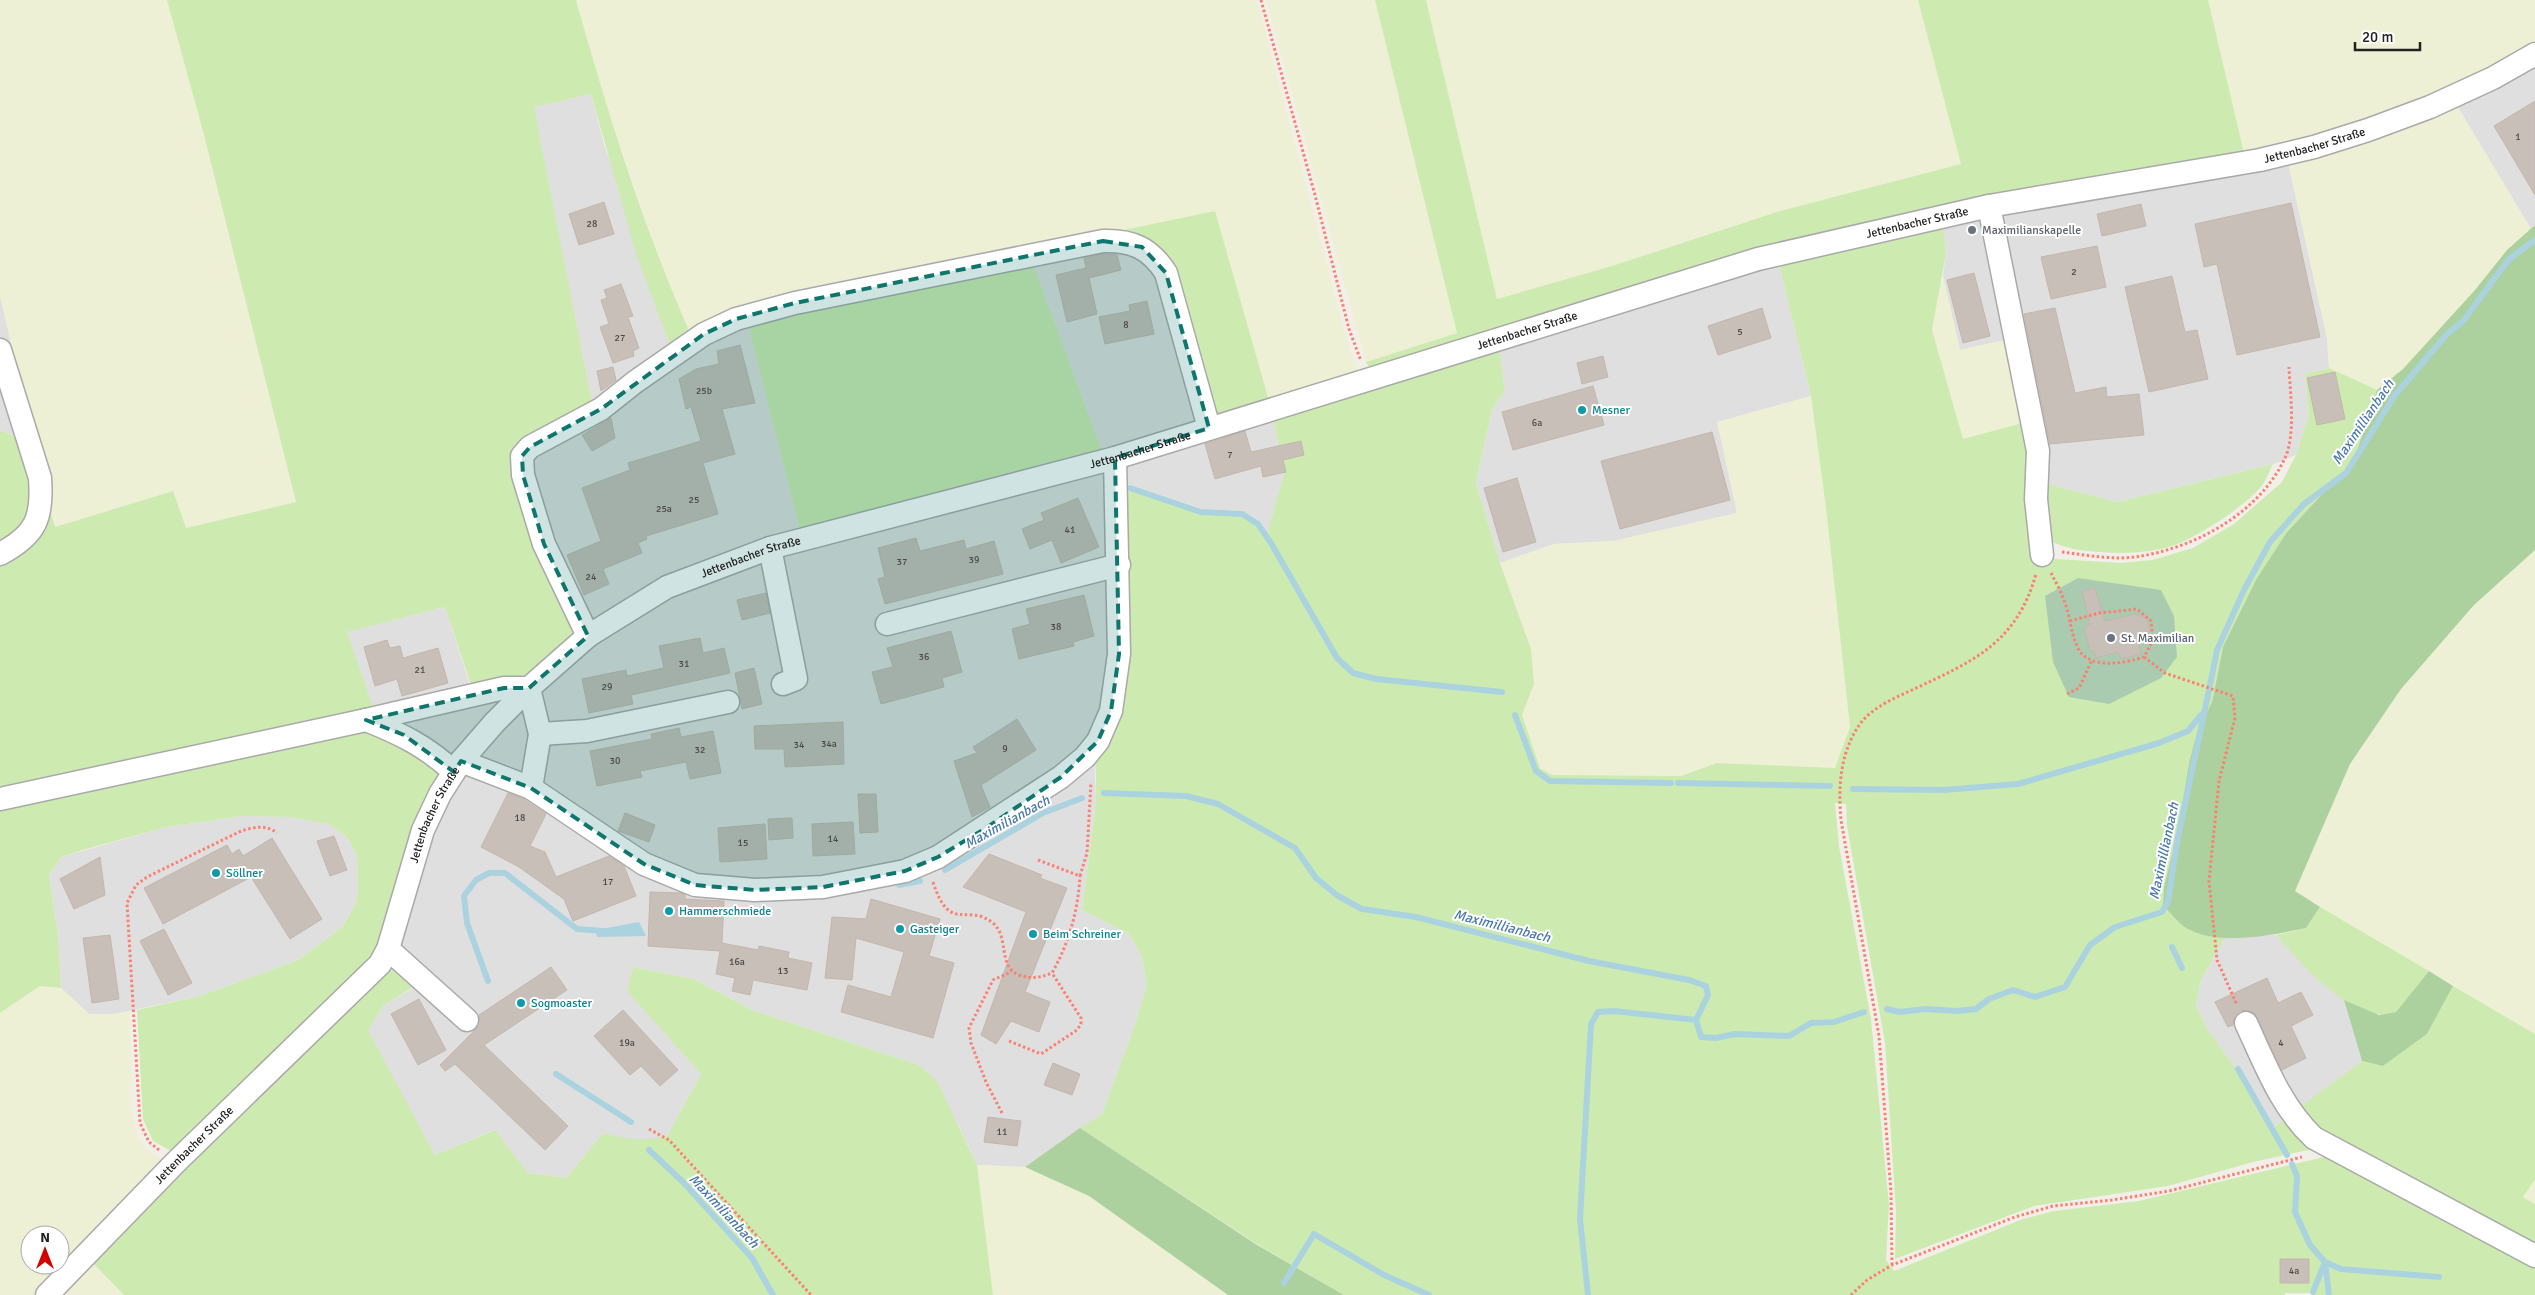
<svg xmlns="http://www.w3.org/2000/svg" width="2535" height="1295" font-family="Signika,sans-serif">
<style>
.residential{fill:#e0dfdf}
.farmland{fill:#eef0d5;fill-rule:evenodd}
.grass{fill:#cdebb0;fill-rule:evenodd}
.forest{fill:#add19e}
.cemetery{fill:#aacbaf}
.water{fill:#aad3df}
.lines{fill:none;stroke-linecap:round;stroke-linejoin:round}
.stream{stroke:#aad3df;stroke-width:6}
.building{fill:#c7bfb8;stroke:#c4b6ab}
.minor-casing{stroke:#a9a9a9;stroke-width:25}
.path{stroke:#fa8072;stroke-width:3;stroke-dasharray:2.5 2.5;stroke-linecap:butt}
.minor{stroke:#fff;stroke-width:22}
.marked{fill:#0f766e;fill-opacity:0.2;stroke:#0f766e;stroke-width:4;stroke-dasharray:10 6;stroke-linejoin:round}
.worship-dot{fill:#6b7280;stroke:#fff;stroke-width:2}
.culture-dot{fill:#0f9aa8;stroke:#fff;stroke-width:2}
.labels{text-anchor:middle;dominant-baseline:central;stroke-width:4;stroke-linejoin:round;paint-order:stroke}
.number-label{font-size:10px;fill:#4b4948}
.street-label{font-size:12px;fill:#222;stroke:#fff}
.worship-label{font-size:12px;fill:#5b616d;stroke:#fff;text-anchor:start}
.culture-label{font-size:12px;fill:#0d838f;stroke:#fff;text-anchor:start}
.water-label{font-size:14px;font-style:italic;fill:#4a7aab;stroke:#fff}
</style>
<rect width="100%" height="100%" fill="#f2efe9"/>
<path class="residential" d="M2535,62V225L2531,229L2456,104Z
M591,94L605,148L680,342L702,349L748,325L800,530L1273,418L1286,472L1275,504L1267,535L1242,511L1202,509L1128,484L1126,528L1095,772L1096,803L1082,910L1129,934L1141,955L1147,983L1136,1022L1102,1114L1025,1167L977,1165L960,1128L919,1065L752,1010L694,979L633,967L628,991L701,1074L667,1136L652,1140H627L603,1133L566,1178L528,1173L494,1130L435,1155L367,1030L383,1006L418,985L397,967L381,731L346,632L445,607L472,691L513,464L593,408L533,107Z
M2288,162L2327,338L2329,368L2305,374L2309,414L2296,455L2277,463L2117,502L2040,482L2009,339L1960,350L1943,276L1946,254L1943,224Z
M1129,247L1160,272L1201,423L1103,454L1033,264Z
M1779,264L1811,396L1718,422L1737,513L1614,541L1554,544L1500,563L1476,483L1492,409L1505,391L1500,352L1654,300Z
M0,296L32,428L22,439L0,430Z
M242,816L288,817L329,824L348,838L357,856L358,888L356,903L342,927L298,960L200,996L114,1014H89L61,988L58,935L49,875L61,857L167,827Z
M2276,935L2317,979L2344,1000L2362,1061L2271,1129L2235,1067L2208,1030L2196,1006L2201,980L2225,937Z"/>
<path class="farmland" d="M0,0H167L204,135L296,502L185,528L173,491L55,527L48,504L0,296Z
M576,0H1257L1348,345L1360,374L1269,401L1214,211L691,335L661,267L598,79Z
M1266,0H1375L1457,333L1366,362Z
M1426,0H1918L1962,164L1780,211L1612,266L1496,299Z
M2208,0H2535V43L2450,89L2321,137L2244,153Z
M2456,104L2531,229L2507,250L2475,290L2403,369L2377,390L2329,368L2327,338L2288,162Z
M1943,276L1960,350L2009,339L2030,421L1963,439L1932,330Z
M1811,396L1826,508L1850,727L1835,768L1717,763L1681,776L1552,775L1540,768L1522,715L1534,684L1500,563L1554,544L1614,541L1737,513L1717,422Z
M2535,550V1034L2294,892L2350,764L2401,689L2474,605Z
M40,986L61,988L89,1014H114L130,1011L132,1112L138,1138L150,1152L167,1162L37,1295H0V1013ZM30,1235H60V1265H30Z
M977,1165L1025,1167L1089,1196L1228,1295H993Z
M2535,1179V1204L2523,1197Z
M91,1261L124,1295H58Z"/>
<path class="grass" d="M167,0H576C608,114 643,227 691,335L680,342L669,343L636,254L591,94L534,107L593,408L520,448L575,629C560,669 509,680 473,691L445,607L347,632L375,713L0,792V558L48,504L55,527L173,491L186,528L296,502L204,135Z
M1375,0H1426L1497,299L1612,266L1780,211L1961,164L1918,0H2208L2244,153L1986,197L1371,371L1366,362L1457,333Z
M1215,211L1269,401L1216,417L1175,273L1114,232Z
M1943,224L1946,254L1932,330L1963,439L2030,421L2037,552L2055,559L2121,563L2152,560L2193,548L2234,524L2282,482L2296,455L2309,414L2305,374L2329,368L2377,390L2354,460L2287,532L2223,647L2212,702L2198,733L2189,763L2178,830L2164,887L2163,905L2191,931L2225,937L2201,980L2196,1006L2208,1030L2235,1067L2271,1129L2288,1117L2322,1147L2253,1162L2168,1186L2034,1206L1895,1259L1896,1212L1885,1043L1847,826L1846,804L1835,803L1839,846L1871,1019L1889,1205L1886,1260L1894,1271L2023,1219L2054,1211L2139,1201L2328,1156L2535,1261V1295H2313V1293H2285V1295H1344L1258,1245L1080,1128L1102,1114L1136,1022L1147,983L1141,955L1129,934L1082,910L1096,803V759L1126,528L1127,484L1201,509L1242,511L1259,522L1267,535L1275,504L1285,472L1273,418L1500,352L1505,391L1492,409L1476,483L1500,563L1531,649L1534,684L1522,715L1540,768L1552,775L1681,776L1717,763L1835,768L1850,727L1826,508L1811,396L1779,264ZM2280,1259H2309V1283H2280Z
M1033,264L1103,454L800,530L748,325Z
M0,430L22,439L34,473L32,517L0,547Z
M2273,464C2270,470 2267,478 2263,484C2248,505 2196,538 2172,546C2149,553 2123,554 2100,552C2080,551 2062,548 2045,538L2040,482L2117,502Z
M355,726L431,759L439,776L378,952L173,1152L153,1141L143,1119L137,1010L200,996L298,960L342,927L356,903L358,888L357,856L348,838L329,824L288,817L242,816L167,827L86,849L61,857L49,875L58,935L61,988L40,986L0,1013V804Z
M2320,907L2429,971L2396,1012C2391,1013 2383,1015 2377,1014C2334,1004 2304,966 2276,935L2306,928Z
M397,967L418,984L383,1006L368,1030L435,1155L495,1130L528,1173L566,1178L603,1133C626,1139 644,1142 667,1136L701,1074L627,991L633,967L694,979L752,1010L919,1065L937,1081L977,1165L993,1295H124L91,1261L386,968Z
M2453,986L2535,1034V1179L2523,1197L2535,1204V1251L2383,1170L2293,1112L2362,1061L2383,1066L2427,1034Z"/>
<path class="forest" d="M2535,225V550L2474,605L2401,689L2350,764L2295,891L2320,907L2306,928C2274,935 2223,945 2192,931C2181,927 2171,913 2163,905L2164,887L2178,830L2189,763L2197,733L2212,702L2223,647L2256,580L2287,532L2354,460L2377,390L2403,369L2475,290L2507,250Z
M2429,971L2453,986L2427,1034L2383,1066L2362,1061L2344,1000L2379,1015L2396,1012Z
M1080,1128L1257,1245L1344,1295H1228L1089,1196L1025,1167Z"/>
<path class="cemetery" d="M2078,578L2161,590L2174,616L2177,657L2161,678L2109,704L2069,697L2053,662L2045,596Z"/>
<path class="water" d="M639,922L646,936L597,937L596,930Z"/>
<g class="lines">
<path class="stream" d="M1130,488L1201,512L1242,514L1258,524L1271,543L1337,658L1353,673L1376,679L1502,692
M2210,685L2217,650L2244,590L2270,542L2304,504L2346,473L2395,395L2447,334L2463,321L2509,259L2535,240
M1515,715L1536,771L1550,781L1671,783
M1678,783L1830,786
M1853,789L1944,790L2018,784L2159,743L2188,731L2201,715
M1104,793L1186,796L1218,804L1295,848L1316,878L1338,896L1362,909L1416,917L1589,961L1689,980L1706,986L1708,995L1696,1020L1701,1037L1716,1038L1735,1034L1789,1036L1811,1023L1834,1022L1864,1012
M945,870L1043,813L1082,798
M899,885L920,881
M2172,947L2182,968
M488,981L467,923L464,896L476,880L489,873H505L577,929L603,931
M1887,1009L1900,1012L1925,1009L1957,1011L1976,1009L1989,999L2013,990L2035,997L2065,987L2090,945L2115,927L2162,912L2168,902L2177,842L2209,690
M2238,1069L2287,1155
M556,1074L631,1122
M649,1150L683,1182L752,1258L773,1295
M2292,1164L2297,1176L2295,1212L2310,1245L2325,1262L2329,1295
M1284,1283L1314,1234L1384,1275L1429,1295
M2313,1292L2325,1262L2341,1269L2439,1277
M1588,1295L1580,1219L1591,1024L1598,1012L1614,1011L1696,1020"/>
</g>
<path class="building" d="M2535,101V195L2494,126Z
M604,202L614,234L579,245L569,214Z
M2291,203L2320,337L2237,355L2217,264L2204,267L2195,224Z
M2141,204L2146,226L2102,236L2097,214Z
M2097,246L2106,287L2051,299L2041,257Z
M1104,254L1117,255L1121,270L1089,278L1097,314L1067,322L1056,275L1086,268L1084,258Z
M1974,273L1990,336L1963,343L1947,280Z
M2172,276L2185,332L2197,330L2208,379L2149,392L2125,287Z
M621,284L633,316L628,317L639,348L633,351L634,356L613,363L600,327L609,324L601,300L607,298L604,290Z
M1147,301L1154,334L1105,344L1099,317L1130,311L1129,305Z
M1762,308L1771,338L1718,355L1708,326Z
M2055,308L2075,393L2106,387L2107,397L2139,394L2144,435L2050,444L2024,314Z
M740,345L755,403L722,409L735,454L703,463L718,514L646,536L647,539L638,543L642,553L603,569L609,584L584,595L567,555L601,541L582,488L630,470L628,463L701,441L691,407L686,409L679,379L696,369L719,364L717,351Z
M1603,356L1608,377L1582,384L1577,363Z
M613,367L616,380L601,391L597,371Z
M2335,372L2345,419L2317,425L2307,378Z
M1593,386L1604,425L1513,450L1502,412Z
M611,418L615,438L592,451L582,435Z
M1245,431L1251,452L1301,441L1304,455L1283,460L1286,472L1263,477L1261,466L1215,479L1205,444Z
M1712,432L1730,500L1620,529L1601,461Z
M1517,478L1536,542L1503,552L1484,488Z
M1078,498L1099,547L1061,563L1052,540L1030,549L1022,529L1044,520L1041,513Z
M916,538L920,551L964,540L966,549L994,541L1003,574L885,604L878,579L885,577L878,548Z
M2095,588L2105,621L2135,614L2146,618L2150,630L2139,646L2142,654L2121,659L2118,652L2096,658L2094,650L2090,651L2084,627L2090,625L2082,591Z
M766,593L770,613L742,620L737,600Z
M1084,595L1094,636L1073,642L1074,646L1019,659L1012,629L1030,624L1026,609Z
M951,631L962,672L942,678L944,687L881,704L872,672L893,667L887,648Z
M700,638L703,653L724,648L730,673L631,695L633,704L589,713L582,679L626,670L627,676L664,668L659,646Z
M387,640L390,648L400,646L403,658L438,648L448,683L402,696L397,679L375,686L364,647Z
M754,668L762,704L742,709L735,673Z
M1017,719L1036,750L981,785L990,807L972,817L954,761L977,753L973,747Z
M843,722L844,764L785,767L784,749H755L754,726Z
M679,728L681,737L713,731L721,773L690,779L686,762L640,771L642,777L597,786L590,751L652,739L651,734Z
M508,793L525,800L546,814L530,846L545,852L556,877L609,856L624,866L636,896L573,921L564,899L519,867L481,847Z
M858,794H876L878,832L860,833Z
M625,813L655,825L649,842L618,831Z
M792,818L793,838L769,840L768,819Z
M853,822L855,854L813,856L812,824Z
M765,824L767,859L720,862L718,828Z
M334,836L347,870L330,876L317,841Z
M272,838L322,919L290,939L251,877L163,924L144,888L227,845L232,854L239,849L243,856Z
M989,854L1042,875L1040,878L1067,888L1025,992L1050,1002L1039,1032L1011,1021L996,1044L981,1035L1026,912L963,887Z
M100,857L105,895L74,909L60,879Z
M650,892L681,893L685,895V899L724,901L722,943L758,950L759,946L789,952L788,958L812,963L807,990L753,980L750,995L732,991L735,978L716,974L720,951L648,946Z
M871,899L940,919L929,956L954,963L933,1038L841,1012L848,985L891,997L904,952L856,938L852,980L825,978L832,917L866,919Z
M164,929L192,983L168,995L140,941Z
M110,935L119,999L92,1003L83,938Z
M551,967L567,990L484,1045L568,1126L545,1150L455,1064L445,1071L440,1065L477,1028L480,1024L479,1015Z
M2267,978L2278,1003L2301,992L2313,1015L2291,1026L2306,1058L2282,1070L2254,1013L2247,1010L2240,1011L2235,1016L2233,1025L2228,1027L2215,1002Z
M419,999L446,1050L418,1065L391,1014Z
M623,1010L678,1070L660,1086L641,1066L630,1075L594,1036Z
M1053,1063L1080,1074L1072,1095L1044,1085Z
M988,1117L1021,1121L1017,1146L984,1142Z
M2280,1259H2309V1283H2280Z"/>
<g class="lines">
<g class="minor-casing">
<g id="minor">
<path d="M1989,206L2038,451L2036,499L2042,555"/>
<path d="M0,350L40,478C43,518 36,535 0,554"/>
<path d="M770,548L796,679L783,684"/>
<path d="M887,624L1119,565"/>
<path d="M588,636L544,544L523,475L522,456L530,447L601,409L635,382L704,334L736,319L795,303L1103,241C1132,240 1150,248 1166,273L1209,428"/>
<path d="M366,720L504,688H529L540,734L531,788"/>
<path d="M540,734L587,731L728,702"/>
<path d="M461,761L531,788L644,864L695,885L755,890L823,887L905,871L938,857L1061,777L1085,757L1098,741L1111,711L1119,654L1115,458"/>
<path d="M0,799L366,720C401,734 426,746 454,772"/>
<path d="M388,949L467,1020"/>
<path d="M2246,1023C2265,1064 2281,1107 2314,1138L2535,1256"/>
<path id="s1" d="M47,1295L176,1162L380,964L388,949L423,830L440,794L461,761L495,722L529,688L588,636L667,587L770,548L1115,458L1758,259L1989,206L2260,160L2314,147L2368,130L2430,107L2493,78L2535,54"/>
</g>
</g>
<path class="path" d="M1261,0L1315,195L1349,329L1361,361
M2062,552C2086,555 2111,560 2135,557C2193,549 2259,514 2285,458C2296,434 2290,393 2289,367
M2051,573C2055,581 2060,589 2063,598C2070,613 2070,631 2077,646C2087,671 2125,663 2144,657L2153,640L2151,621L2137,609L2099,613L2070,621
M2144,657L2165,673L2233,696L2235,718L2219,781L2209,881L2217,960L2237,1005
M2067,694L2079,688L2092,660
M1038,860L1080,876L1087,853L1091,782
M933,882C950,935 967,902 993,923C1010,938 997,966 1019,975C1031,979 1040,978 1052,973C1069,943 1078,911 1080,876
M1009,1041L1041,1054L1077,1030L1081,1024V1018L1052,973
M1002,1113L986,1082L971,1043L969,1028L993,980L1011,972
M649,1129L669,1140L811,1295
M159,1150L149,1142L140,1123L127,903L136,885L147,877L239,832C252,827 266,824 277,833
M1892,1265L1891,1192L1879,1036L1841,820C1838,787 1840,752 1860,724C1872,708 1892,699 1910,691C1971,662 2016,645 2036,574
M1851,1295L1867,1280L1892,1265L2015,1217L2053,1206L2112,1200L2169,1191L2302,1157"/>
<use href="#minor" class="minor"/>
</g>
<path class="marked" d="M1103,241L1142,247L1166,273L1209,428L1115,458L1119,654L1111,711L1098,741L1061,777L986,828L938,857L905,871L823,887L755,890L695,885L644,864L531,788L461,761L454,772L404,735L366,720L504,688H529L588,636L544,544L523,475L522,456L530,447L601,409L704,334L736,319L795,303Z"/>
<g class="worship-dot">
<circle cx="1972" cy="230" r="5"/>
<circle cx="2111" cy="638" r="5"/>
</g>
<g class="culture-dot">
<circle cx="1582" cy="410" r="5"/>
<circle cx="216" cy="873" r="5"/>
<circle cx="669" cy="911" r="5"/>
<circle cx="900" cy="929" r="5"/>
<circle cx="1033" cy="934" r="5"/>
<circle cx="521" cy="1003" r="5"/>
</g>
<g class="labels">
<g class="number-label">
<text x="2518" y="137">1</text>
<text x="592" y="224">28</text>
<text x="2074" y="272">2</text>
<text x="1126" y="325">8</text>
<text x="1740" y="332">5</text>
<text x="620" y="338">27</text>
<text x="704" y="391">25b</text>
<text x="1537" y="423">6a</text>
<text x="1230" y="455">7</text>
<text x="694" y="500">25</text>
<text x="664" y="509">25a</text>
<text x="1070" y="530">41</text>
<text x="974" y="560">39</text>
<text x="902" y="562">37</text>
<text x="591" y="577">24</text>
<text x="1056" y="627">38</text>
<text x="924" y="657">36</text>
<text x="684" y="664">31</text>
<text x="420" y="670">21</text>
<text x="607" y="687">29</text>
<text x="829" y="744">34a</text>
<text x="799" y="745">34</text>
<text x="1005" y="749">9</text>
<text x="700" y="750">32</text>
<text x="615" y="761">30</text>
<text x="520" y="818">18</text>
<text x="833" y="839">14</text>
<text x="743" y="843">15</text>
<text x="608" y="882">17</text>
<text x="737" y="962">16a</text>
<text x="783" y="971">13</text>
<text x="627" y="1043">19a</text>
<text x="2281" y="1043">4</text>
<text x="1002" y="1132">11</text>
<text x="2294" y="1271">4a</text>
</g>
<g class="street-label">
<text stroke="none"><textPath href="#s1" startOffset="2669">Jettenbacher Straße</textPath></text>
<text stroke="none"><textPath href="#s1" startOffset="2264">Jettenbacher Straße</textPath></text>
<text stroke="none"><textPath href="#s1" startOffset="1859">Jettenbacher Straße</textPath></text>
<text stroke="none"><textPath href="#s1" startOffset="1454">Jettenbacher Straße</textPath></text>
<text stroke="none"><textPath href="#s1" startOffset="1050">Jettenbacher Straße</textPath></text>
<text stroke="none"><textPath href="#s1" startOffset="629">Jettenbacher Straße</textPath></text>
<text stroke="none"><textPath href="#s1" startOffset="210">Jettenbacher Straße</textPath></text>
</g>
<g class="worship-label">
<text x="1982" y="230">Maximilianskapelle</text>
<text x="2121" y="638">St. Maximilian</text>
</g>
<g class="culture-label">
<text x="1592" y="410">Mesner</text>
<text x="226" y="873">Söllner</text>
<text x="679" y="911">Hammerschmiede</text>
<text x="910" y="929">Gasteiger</text>
<text x="1043" y="934">Beim Schreiner</text>
<text x="531" y="1003">Sogmoaster</text>
</g>
<g class="water-label">
<text transform="translate(2363 422) rotate(-56)">Maximillianbach</text>
<text transform="translate(1007 822) rotate(-29)">Maximilianbach</text>
<text transform="translate(2164 851) rotate(-78)">Maximillianbach</text>
<text transform="translate(1502 926) rotate(14)">Maximillianbach</text>
<text transform="translate(724 1211) rotate(47)">Maximilianbach</text>
</g>
</g>
<g transform="translate(45 1250)"><circle r="24" fill="#ffffff" stroke="#a7a7a7"/>
<path d="M0-4L9 19L0 12L-9 19Z" fill="#d40000"/>
<text y="-8" font-size="14" font-weight="bold" text-anchor="middle" fill="#222222">N</text>
</g>
<path d="M2355 42v8h65v-8" fill="none" stroke="#222222" stroke-width="2.5"/>
<text x="2362" y="42" font-size="15" fill="#222222" stroke="#ffffff" stroke-width="4" paint-order="stroke">20 m</text>
</svg>
